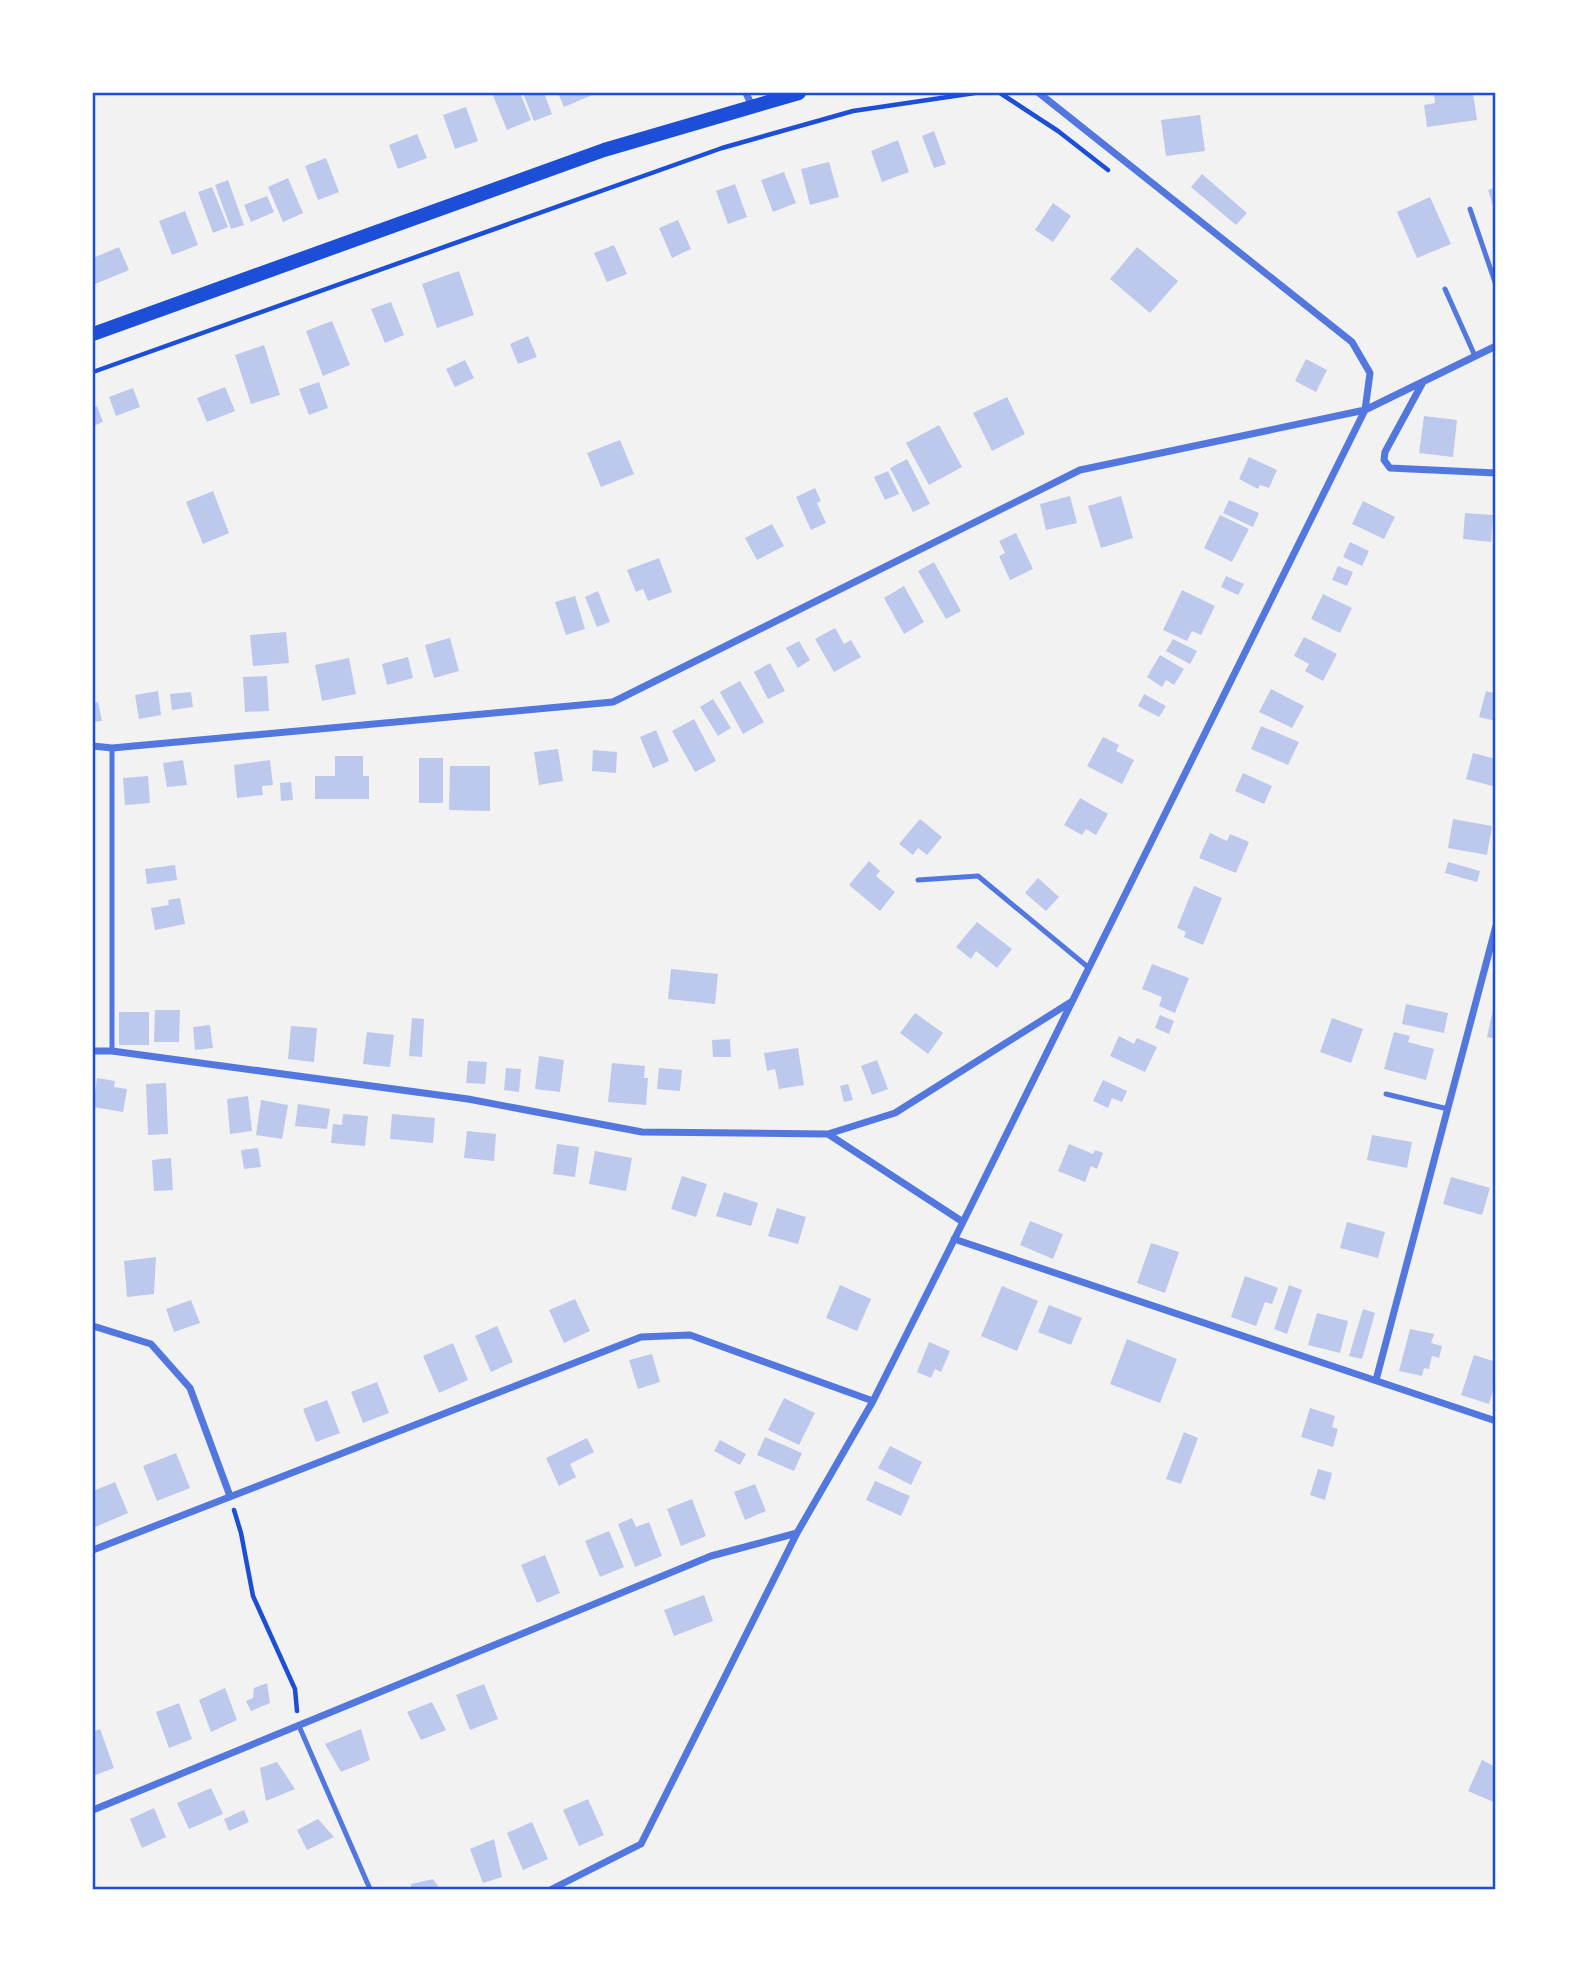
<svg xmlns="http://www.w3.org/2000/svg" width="1589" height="1982" font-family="Roboto,sans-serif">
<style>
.building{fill:#bdc9ec}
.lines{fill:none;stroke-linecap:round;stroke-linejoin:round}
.path{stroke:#1d4ed8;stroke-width:4.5}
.service{stroke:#5277de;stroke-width:5}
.minor{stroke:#5277de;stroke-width:7}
.secondary{stroke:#1d4ed8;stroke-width:14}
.neatline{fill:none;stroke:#1d4ed8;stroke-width:2.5}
</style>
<rect width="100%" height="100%" fill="#f2f2f2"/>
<path class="building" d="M492,93H520L531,120L507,130Z
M523,93H544L552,114L534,121Z
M558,93H597L564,107Z
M1434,93H1473L1477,120L1427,127L1424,105L1435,103Z
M466,107L478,141L455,149L443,115Z
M1200,115L1205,151L1166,156L1161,120Z
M934,131L946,164L934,168L922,136Z
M417,134L427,158L398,169L389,145Z
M898,140L909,172L882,182L871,151Z
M326,158L339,192L318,200L305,166Z
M829,162L839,197L810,205L801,169Z
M784,172L796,203L773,212L761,180Z
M1202,174L1247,213L1236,225L1191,187Z
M288,178L303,213L283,222L268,187Z
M228,180L244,225L231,229L215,185Z
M735,184L747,217L728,224L716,191Z
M212,187L228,227L213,233L198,192Z
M1496,187V216L1488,190Z
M267,196L274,212L251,222L244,205Z
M1430,197L1451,244L1417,258L1397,212Z
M1053,203L1071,216L1053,242L1035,230Z
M185,211L198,245L172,255L159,221Z
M678,220L691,249L672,258L659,228Z
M614,245L627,274L607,282L594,253Z
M119,247L129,270L93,285V258Z
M1137,247L1178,281L1150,313L1110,279Z
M459,271L474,315L437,328L422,284Z
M391,302L404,335L385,343L371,309Z
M332,321L350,365L323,376L306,331Z
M528,336L537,357L518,364L510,344Z
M264,345L280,395L251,404L235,355Z
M1306,359L1327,370L1316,392L1295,381Z
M465,360L474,378L455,387L446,369Z
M319,382L328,408L309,415L299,389Z
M225,387L235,411L207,422L197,398Z
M133,388L140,407L116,416L109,397Z
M1007,397L1025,434L992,451L973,413Z
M97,406L103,422L93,426V408Z
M1424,416L1457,420L1453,457L1419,453Z
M939,425L962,467L929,485L906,443Z
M620,440L634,474L601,487L587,453Z
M1249,457L1277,470L1269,488L1260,485L1258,489L1239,479Z
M907,459L930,504L913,512L890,468Z
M888,471L899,494L885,500L874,477Z
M815,488L821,501L817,503L826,523L811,530L796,497Z
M213,491L229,533L203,544L186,502Z
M1070,496L1077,523L1046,530L1040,504Z
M1121,496L1133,538L1101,548L1088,506Z
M1229,500L1259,513L1253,527L1223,513Z
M1363,501L1395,517L1384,539L1352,524Z
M1465,513L1493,515L1491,542L1463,539Z
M1220,515L1249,529L1232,562L1204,548Z
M772,524L784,546L757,560L745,538Z
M1016,533L1033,569L1010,580L999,556L1005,553L999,541Z
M1350,542L1369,551L1362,566L1343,557Z
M659,558L672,592L648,601L643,589L636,592L627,570Z
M934,562L961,611L946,619L918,571Z
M1338,566L1353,572L1347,586L1332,580Z
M1226,576L1244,584L1238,595L1221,587Z
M904,586L924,622L904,634L884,598Z
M1182,590L1215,606L1201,635L1192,631L1187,641L1163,630Z
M598,591L610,622L597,627L585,597Z
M1323,594L1352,608L1340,633L1311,619Z
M575,596L585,629L566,635L555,602Z
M835,628L844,644L851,640L861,657L834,672L815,639Z
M286,632L289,663L253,666L250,635Z
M1304,637L1337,654L1323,681L1305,671L1309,664L1294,656Z
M450,638L459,671L434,678L425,645Z
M1173,639L1197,651L1190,664L1166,651Z
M799,641L810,660L798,668L786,648Z
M1160,655L1184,669L1174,685L1166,680L1162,687L1147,677Z
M408,657L413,678L387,685L382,664Z
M349,658L356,694L322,701L315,665Z
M770,663L785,691L768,699L754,672Z
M267,676L269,711L245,712L243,677Z
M740,681L764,722L743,734L720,692Z
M1271,689L1304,706L1292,728L1259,712Z
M158,691L161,715L139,719L135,695Z
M1486,691L1496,694V721L1479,717Z
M191,692L193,707L172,710L170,694Z
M1144,694L1166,706L1159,717L1138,706Z
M713,699L731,728L718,736L700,707Z
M98,702L102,721L93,722V703Z
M694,719L716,761L695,772L672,731Z
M1261,726L1299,742L1288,765L1251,749Z
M656,730L669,761L653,768L640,737Z
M1103,737L1119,745L1116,751L1134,760L1122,784L1087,766Z
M558,749L563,781L539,785L534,752Z
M593,750L617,752L616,773L592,771Z
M1473,753L1496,759V787L1466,779Z
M335,756H363V776H369V799H315V776H335Z
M419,758H443V803H419Z
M183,760L187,785L167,787L163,763Z
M270,760L273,785L262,786L263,795L237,798L234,765Z
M450,766H490V811L449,810Z
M1243,773L1272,786L1264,804L1235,791Z
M148,776L150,803L125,805L123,778Z
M291,782L293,800L281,801L280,783Z
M1080,798L1108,814L1096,835L1086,829L1082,835L1064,825Z
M920,819L942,837L927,855L918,848L913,855L899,844Z
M1453,819L1492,826L1487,855L1448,848Z
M1210,833L1227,841L1230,834L1249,842L1236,873L1199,858Z
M869,861L880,871L876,876L895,892L880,911L849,885Z
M1448,862L1480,871L1477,882L1445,873Z
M175,865L177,880L147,884L145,869Z
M1038,878L1059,897L1046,911L1025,893Z
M1194,886L1222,898L1203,945L1184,937L1186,932L1177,928Z
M180,898L185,924L155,930L151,908L169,905L168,900Z
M977,922L1012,949L997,968L976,951L971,959L956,947Z
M1152,964L1189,978L1175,1013L1159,1006L1162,997L1142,989Z
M671,969L718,974L715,1004L668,999Z
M1495,1000H1496V1039L1487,1037Z
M1406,1004L1448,1013L1444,1033L1402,1024Z
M155,1010H180L179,1042H154Z
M119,1012H149V1045H119Z
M915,1013L943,1033L928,1054L900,1033Z
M1160,1015L1174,1021L1169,1034L1155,1028Z
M412,1018L424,1019L422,1057L409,1056Z
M1332,1018L1363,1029L1351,1063L1320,1052Z
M210,1025L213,1048L195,1050L193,1027Z
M291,1026L317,1028L314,1062L288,1059Z
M367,1032L394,1035L390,1067L363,1064Z
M1394,1032L1410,1036L1408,1042L1434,1049L1426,1080L1384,1069Z
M1119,1036L1134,1044L1137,1038L1157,1047L1145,1072L1110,1056Z
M730,1039L731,1057H713L712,1040Z
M798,1048L804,1085L779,1089L775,1069L767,1071L764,1053Z
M539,1056L564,1060L560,1092L535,1089Z
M877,1060L888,1089L872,1095L861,1066Z
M468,1061L487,1062L485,1084L466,1083Z
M612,1063L645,1066L644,1078H648L646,1105L608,1102Z
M506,1068L521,1069L519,1092L504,1090Z
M659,1068L682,1070L680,1091L657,1089Z
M97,1078L115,1081L114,1087L127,1089L123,1112L93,1107Z
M1103,1080L1127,1091L1122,1102L1112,1098L1108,1108L1093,1101Z
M166,1083L168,1134L148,1135L146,1084Z
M848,1084L853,1100L844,1102L840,1086Z
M248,1096L252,1131L230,1134L227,1099Z
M261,1100L288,1105L282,1139L256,1135Z
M298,1104L330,1109L327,1129L295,1126Z
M343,1114L368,1116L365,1146L331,1143L333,1124L342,1125Z
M392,1114L435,1118L433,1143L390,1139Z
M467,1131L496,1134L494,1161L464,1158Z
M1372,1135L1412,1142L1407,1168L1367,1160Z
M557,1144L579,1147L575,1177L553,1174Z
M1069,1144L1093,1154L1095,1150L1103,1153L1097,1169L1091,1166L1085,1182L1058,1171Z
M258,1148L261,1167L244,1169L241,1150Z
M595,1151L632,1158L626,1191L589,1184Z
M171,1158L173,1190L154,1191L152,1160Z
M682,1176L707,1184L696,1217L671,1209Z
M1451,1177L1490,1188L1482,1215L1443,1204Z
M724,1192L758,1203L751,1226L716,1216Z
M777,1208L806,1217L798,1244L768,1236Z
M1030,1221L1063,1234L1053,1259L1020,1245Z
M1347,1222L1385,1232L1378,1258L1340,1248Z
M1151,1243L1179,1252L1165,1293L1137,1283Z
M156,1257L154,1294L127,1297L124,1261Z
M1245,1276L1278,1288L1272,1304L1265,1302L1256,1326L1231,1317Z
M840,1285L871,1299L857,1331L826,1318Z
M1289,1285L1302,1290L1287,1334L1274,1329Z
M1002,1286L1038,1301L1017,1351L981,1336Z
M575,1299L590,1331L564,1343L549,1310Z
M191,1300L200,1323L174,1332L166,1309Z
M1049,1305L1082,1318L1071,1345L1038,1332Z
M1363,1309L1375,1313L1362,1359L1349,1356Z
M1317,1313L1348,1321L1340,1353L1308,1345Z
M497,1326L513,1362L491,1372L475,1336Z
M1410,1329L1434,1334L1431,1343L1442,1346L1439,1358L1432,1356L1429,1369L1424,1368L1422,1376L1399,1371Z
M1127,1339L1177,1359L1160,1403L1110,1384Z
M929,1342L950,1351L941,1372L935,1369L931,1378L917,1372Z
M453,1343L468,1380L439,1393L423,1356Z
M652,1354L660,1382L638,1389L629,1360Z
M1474,1355L1496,1362V1380L1489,1404L1461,1395Z
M377,1382L389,1413L363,1423L351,1392Z
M784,1398L815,1413L799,1445L768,1430Z
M327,1400L340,1433L316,1442L303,1409Z
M1310,1408L1335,1416L1332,1427L1338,1429L1333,1447L1301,1437Z
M1184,1432L1198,1438L1181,1484L1166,1479Z
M765,1437L802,1453L794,1471L757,1455Z
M587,1438L594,1452L570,1464L576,1477L559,1486L546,1458Z
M720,1440L746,1454L740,1465L714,1451Z
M890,1446L922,1462L911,1485L878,1468Z
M176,1453L190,1488L157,1501L143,1466Z
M1318,1469L1332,1473L1325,1500L1310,1495Z
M875,1481L910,1496L901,1516L866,1500Z
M115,1482L128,1513L93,1528V1491Z
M755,1484L766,1511L745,1520L734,1492Z
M692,1499L706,1536L681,1546L667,1509Z
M632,1518L636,1527L649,1522L662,1556L635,1567L618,1524Z
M609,1531L624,1567L600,1577L585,1541Z
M545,1555L560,1593L537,1603L521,1565Z
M704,1595L713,1621L674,1636L664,1610Z
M267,1683L270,1703L251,1711L246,1701L253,1698L254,1688Z
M484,1684L498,1719L470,1730L456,1695Z
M225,1688L237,1720L211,1732L199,1700Z
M432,1702L446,1730L421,1740L407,1712Z
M179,1703L192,1739L169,1748L156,1712Z
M100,1729L114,1768L93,1776V1732Z
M361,1729L370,1760L341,1772L325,1744Z
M1482,1760L1496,1767V1803L1468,1791Z
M277,1762L295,1789L266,1801L260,1768Z
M211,1788L223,1814L189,1829L177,1803Z
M588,1799L604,1835L579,1846L563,1810Z
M154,1808L166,1837L142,1848L130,1819Z
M244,1810L249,1822L229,1831L224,1819Z
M318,1819L334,1837L307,1850L297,1830Z
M532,1822L548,1859L523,1870L507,1833Z
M494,1839L502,1877L483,1883L470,1849Z
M433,1879L440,1889H411V1884Z"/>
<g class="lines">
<path class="path" d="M1000,93L1058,131L1108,170
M93,372L722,148L853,111L975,93
M234,1510L241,1533L253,1596L295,1689L297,1711"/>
<path class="service" d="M1470,209L1496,285
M1445,289L1475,356
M112,748V1051
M918,880L978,876L1089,968
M1386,1094L1448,1109
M299,1726L370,1889"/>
<path class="minor" d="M746,93L752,106
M1423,382L1385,452L1384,460L1390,468L1496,473
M93,746L112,748L613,702L1080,470L1365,410L1496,346
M93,1051H112L468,1099L642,1132L828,1134L963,1222L1365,410L1370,373L1352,342L1039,93
M828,1134L895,1113L1071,1002
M954,1239L1496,1421
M93,1326L151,1344L190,1388L230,1496
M1376,1380L1496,926
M93,1550L641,1337L690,1335L873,1401
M93,1810L711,1556L797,1533
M552,1889L641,1844L797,1533L873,1401L963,1222"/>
<path class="secondary" d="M93,334L604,150L799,93"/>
</g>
<rect width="1589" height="1982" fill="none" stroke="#ffffff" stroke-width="189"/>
<rect x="94" y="94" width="1400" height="1794" class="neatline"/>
</svg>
